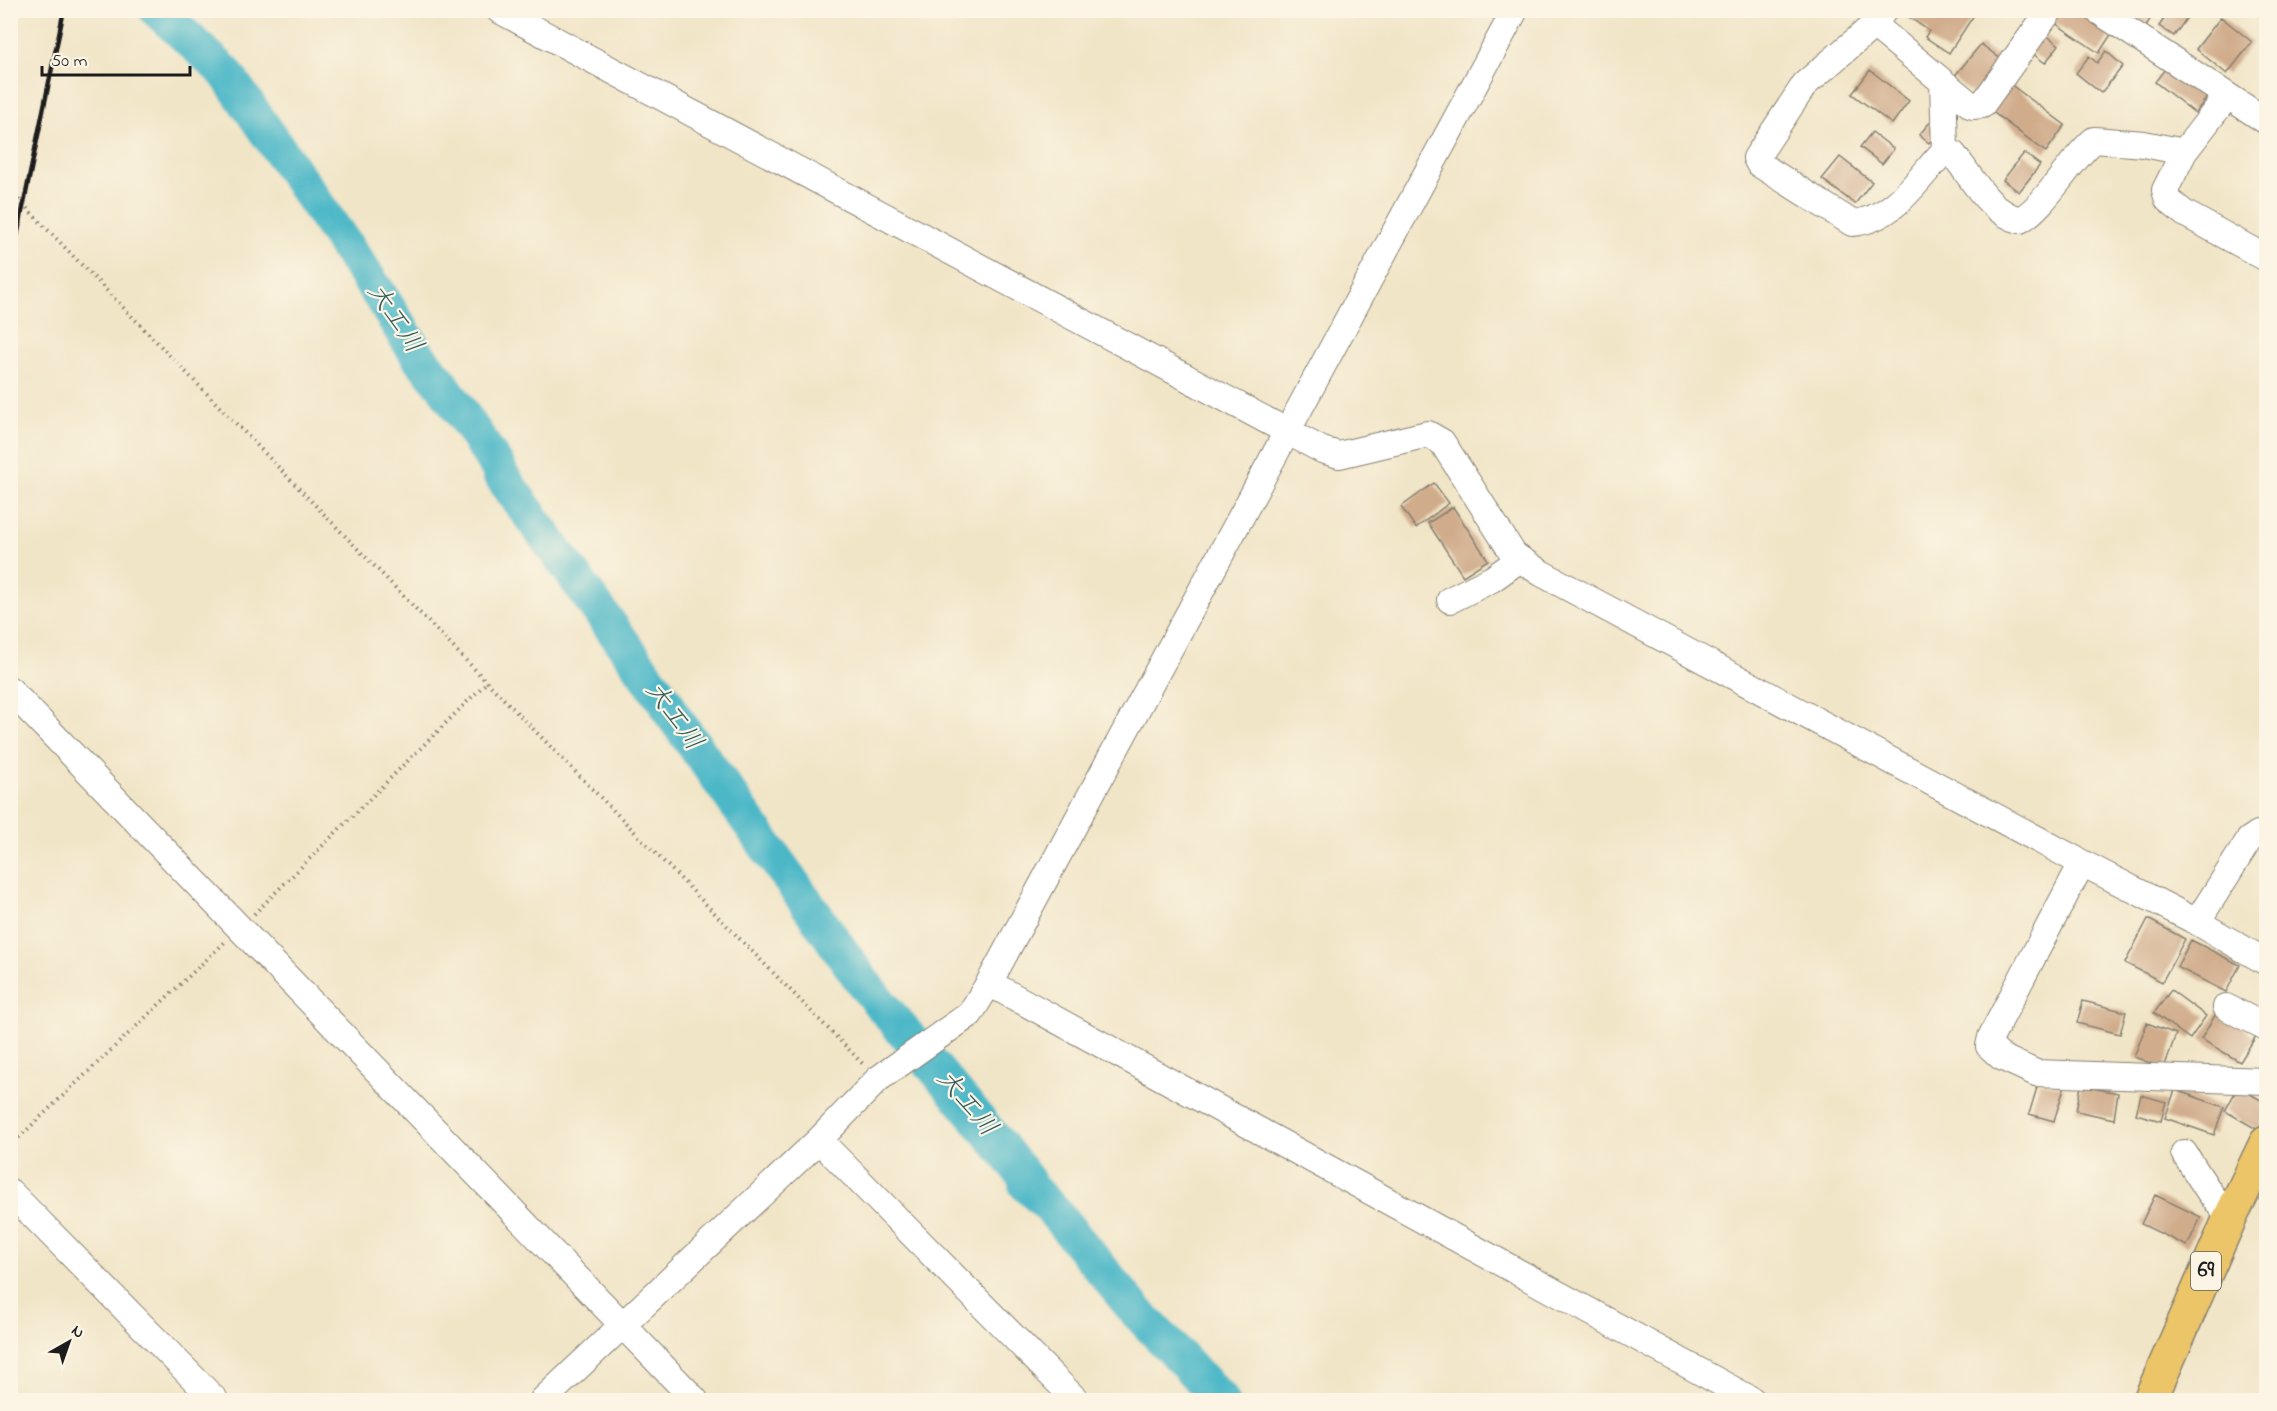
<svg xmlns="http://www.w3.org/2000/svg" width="2277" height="1411" font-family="'Indie Flower','Klee One',sans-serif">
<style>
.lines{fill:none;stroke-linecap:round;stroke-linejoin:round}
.river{stroke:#4bb7c7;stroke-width:36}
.building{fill:#d0ac8b}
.minor-casing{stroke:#868072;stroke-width:28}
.major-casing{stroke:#868072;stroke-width:36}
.path{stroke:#868072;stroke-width:4;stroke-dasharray:1.5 4.5;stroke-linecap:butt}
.minor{stroke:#fff;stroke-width:26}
.major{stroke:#ecc569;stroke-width:33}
.rail{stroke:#1c1c1c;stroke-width:4.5}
.labels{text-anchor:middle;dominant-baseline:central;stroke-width:4.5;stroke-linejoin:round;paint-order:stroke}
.shield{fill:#fcf5e5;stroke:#5f5d58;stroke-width:1.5}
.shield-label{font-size:22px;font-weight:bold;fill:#1c1c1c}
.water-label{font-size:26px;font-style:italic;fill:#2f5a60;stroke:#fcf5e5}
</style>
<rect width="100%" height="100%" fill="#fcf5e5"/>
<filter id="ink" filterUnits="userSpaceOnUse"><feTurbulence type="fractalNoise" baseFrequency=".0167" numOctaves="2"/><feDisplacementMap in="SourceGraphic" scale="12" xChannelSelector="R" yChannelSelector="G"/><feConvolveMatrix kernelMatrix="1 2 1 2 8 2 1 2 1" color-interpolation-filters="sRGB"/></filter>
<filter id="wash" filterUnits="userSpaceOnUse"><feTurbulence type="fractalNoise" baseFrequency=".008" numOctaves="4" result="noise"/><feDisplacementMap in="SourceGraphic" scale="24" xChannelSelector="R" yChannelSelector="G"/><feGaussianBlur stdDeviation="1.35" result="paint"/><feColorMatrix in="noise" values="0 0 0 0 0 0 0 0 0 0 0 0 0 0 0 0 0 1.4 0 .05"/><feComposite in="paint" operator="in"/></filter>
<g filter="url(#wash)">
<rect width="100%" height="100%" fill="#f1e5c7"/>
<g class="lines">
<path class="river" d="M157,10L225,72L377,291L419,357L442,384L499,469L500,474L668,705L669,710L868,989L1007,1154L1027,1180L1026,1184L1050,1207L1135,1310L1221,1400"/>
</g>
<g id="blocks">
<path class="building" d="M1899,10H1966L1974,15L1949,53L1925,37L1929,31Z
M2059,10H2086L2114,30L2099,53L2052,21Z
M2121,10H2146L2153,15L2142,32L2118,15Z
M2170,10H2180L2188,16L2174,36L2159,26Z
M2221,17L2252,42L2227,74L2196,49Z
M2042,32L2059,45L2045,63L2028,50Z
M1981,44L2006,63L1978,98L1953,78Z
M2106,51L2123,66L2101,93L2076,73L2089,56L2097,63Z
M2168,65L2208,96L2195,113L2155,82Z
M1870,70L1909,101L1892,124L1852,94Z
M2006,81L2065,125L2046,152L1986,107Z
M1931,121L1941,129L1929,143L1919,135Z
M1872,132L1894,149L1882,164L1860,147Z
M2024,153L2040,165L2019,192L2003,180Z
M1840,157L1872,182L1855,204L1822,179Z
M1434,483L1449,503L1416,528L1401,507Z
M1453,507L1488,560L1463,576L1428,523Z
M2148,919L2185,939L2162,982L2125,963Z
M2191,940L2240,965L2226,992L2177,967Z
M2171,990L2206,1016L2190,1039L2154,1013Z
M2083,1001L2126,1012L2120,1034L2077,1023Z
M2217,1012L2256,1036L2240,1062L2201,1039Z
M2147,1023L2176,1034L2164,1068L2134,1057Z
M2039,1081L2064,1088L2054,1121L2029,1114Z
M2081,1086L2118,1093L2114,1119L2076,1111Z
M2238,1087L2266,1103V1116L2258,1130L2225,1111Z
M2175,1090L2224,1107L2214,1135L2165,1118Z
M2141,1095L2166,1102L2161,1121L2136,1114Z
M2155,1195L2201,1217L2187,1246L2141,1224Z"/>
</g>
</g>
<g filter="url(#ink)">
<use href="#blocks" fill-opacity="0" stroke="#868072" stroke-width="1.5"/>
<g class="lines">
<g class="minor-casing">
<path id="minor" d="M499,10L1322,450L1339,455L1428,434L1442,442L1514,555L1541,573L2082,863L2197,922L2266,962
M1884,10L1874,25L1805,84L1756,158L1759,164L1852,223C1895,220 1918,178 1945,150L1953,154C1972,177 1989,213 2020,220C2045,207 2069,161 2094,140L2144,144L2184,152
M2097,10L2266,121
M1874,25L1972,106L1982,105L2050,10
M1943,82L1945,150
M2227,96L2184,152L2165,190L2168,200L2184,213L2266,258
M1450,600L1492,579L1520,559
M10,690L695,1400
M2082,863L1991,1037L1989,1046L2001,1057L2036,1073L2266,1081
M2197,922L2249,840L2258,834H2266
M989,983L1752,1400
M2226,1007L2266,1027
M819,1140L1076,1400
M2184,1153L2210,1193L2230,1218
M10,1192L215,1400
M543,1400L819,1140L878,1079L970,1014L989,983L1515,10"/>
</g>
<g class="major-casing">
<path id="major" d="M2150,1400L2230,1218L2266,1143"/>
</g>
<path class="path" d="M10,191L487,682L863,1064
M254,914L487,682
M10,1146L225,942"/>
<use href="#minor" class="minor"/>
<use href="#major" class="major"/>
<path class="rail" d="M10,270L64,10"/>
</g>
</g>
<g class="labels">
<rect class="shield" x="2191" y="1252" width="30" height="38" rx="4.5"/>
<g class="shield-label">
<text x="2206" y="1271">69</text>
</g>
<g class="water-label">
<text transform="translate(394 319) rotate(56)">大工川</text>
<text transform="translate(673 717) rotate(54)">大工川</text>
<text transform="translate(966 1104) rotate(50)">大工川</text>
</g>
</g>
<rect width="2277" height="1411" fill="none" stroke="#fcf5e5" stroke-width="36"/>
<g transform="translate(69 1342) rotate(40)" stroke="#fcf5e5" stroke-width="4.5" paint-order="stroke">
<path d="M0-4.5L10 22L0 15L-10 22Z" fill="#1c1c1c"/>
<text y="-9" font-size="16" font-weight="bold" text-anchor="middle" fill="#1c1c1c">N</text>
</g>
<path d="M42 66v9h148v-9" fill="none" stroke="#1c1c1c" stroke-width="3"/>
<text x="51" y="66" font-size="18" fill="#1c1c1c" stroke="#fcf5e5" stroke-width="4.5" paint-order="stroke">50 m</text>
</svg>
